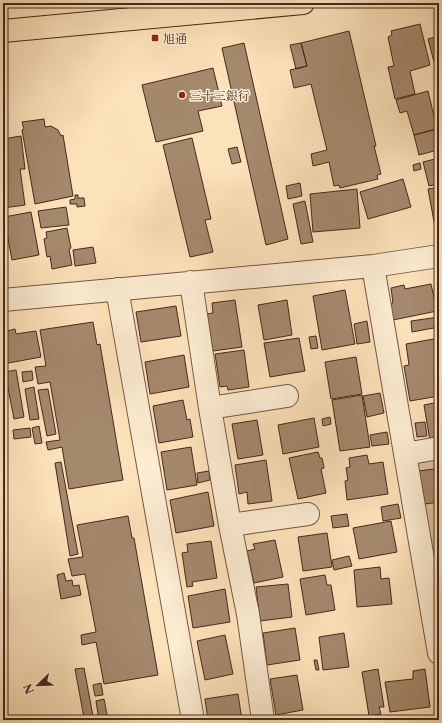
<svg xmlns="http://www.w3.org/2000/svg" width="442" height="723" font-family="'Libre Caslon Text','Noto Serif JP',serif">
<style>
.green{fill:#ddc39f;stroke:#92765c}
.building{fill:#a5896d;stroke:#46291a}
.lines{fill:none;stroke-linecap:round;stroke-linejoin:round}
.minor-casing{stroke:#745742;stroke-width:24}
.major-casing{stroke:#46291a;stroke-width:24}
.minor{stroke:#fdecd2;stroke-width:22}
.major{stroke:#fce2ba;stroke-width:22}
.poi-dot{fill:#8f2418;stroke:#fdecd2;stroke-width:1.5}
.labels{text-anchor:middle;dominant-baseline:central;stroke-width:3;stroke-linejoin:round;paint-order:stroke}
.poi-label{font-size:12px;fill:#46291a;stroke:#fdecd2;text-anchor:start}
</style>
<rect width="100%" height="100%" fill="#fce2ba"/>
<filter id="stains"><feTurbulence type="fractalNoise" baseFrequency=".005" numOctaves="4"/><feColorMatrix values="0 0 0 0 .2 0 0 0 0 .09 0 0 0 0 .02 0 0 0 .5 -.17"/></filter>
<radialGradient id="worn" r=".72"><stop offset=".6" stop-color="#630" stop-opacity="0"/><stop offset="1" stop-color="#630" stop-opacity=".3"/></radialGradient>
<path class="green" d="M439,455V602L416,464Z"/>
<path class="building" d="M420,24L430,65L410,71L415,94L395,99L388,67L394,66L388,37L392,35L391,31Z
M349,31L376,146H374L381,174L377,175L378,179L340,188L339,185L334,186L329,162L313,166L311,154L327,150L311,84L294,88L290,70L307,66L301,43Z
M439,36V81L428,39Z
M244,43L288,239L266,245L222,48Z
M301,43L307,66L296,69L290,45Z
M213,68L222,106L198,111L203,131L156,142L142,85Z
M428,91L437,129L414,135L407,111L400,113L396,100Z
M44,119L45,127L51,126L58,130L61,136L63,135L73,196L35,204L22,130L24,129L22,122Z
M439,128V148L434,151L419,155L414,135Z
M21,136L25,169H20L25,205L3,208V139Z
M192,138L211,219L205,220L213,252L190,257L163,145Z
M237,147L241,162L232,164L228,149Z
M439,158V184L429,186L423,162Z
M420,163L421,169L414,171L413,165Z
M403,179L411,207L368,219L360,192Z
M300,183L302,196L288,199L286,186Z
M439,187V226L435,227L428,189Z
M357,189L360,228L313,232L310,194Z
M75,195H78V198H84L85,206L77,207V204H70V200L75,199Z
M305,201L313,242L301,244L293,204Z
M66,207L69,225L41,228L38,211Z
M31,212L39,255L12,260L4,217Z
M67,228L71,248L69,249L72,265L52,269L50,256L47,257L44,239L47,238L46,232Z
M93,247L96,263L75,266L73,250Z
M431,284L437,311L393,320L390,304L393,303L391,288L404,285L405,289Z
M345,290L355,344L322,350L313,296Z
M235,300L242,347L213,351L207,314L213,313L212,303Z
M287,300L292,335L264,340L258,305Z
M176,306L181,336L141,342L136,312Z
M439,317V327L412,332L411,321Z
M367,321L370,342L357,344L354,324Z
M93,322L97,345L100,344L123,480L69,489L62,447L48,450L46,442L60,440L50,382L38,384L35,367L46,366L40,330Z
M15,329L16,334L36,331L41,357L3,364V332Z
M316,336L318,348L311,349L309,337Z
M299,338L305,371L270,377L264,343Z
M439,338V396L410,401L404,366L409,365L406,344Z
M244,350L249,387L228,390L227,386L220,387L215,354Z
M184,355L189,387L150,394L145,362Z
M356,357L362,394L331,399L325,362Z
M16,370L24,417L14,419L5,372Z
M32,371L33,380L23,382L22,372Z
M34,387L39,419L30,420L25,389Z
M48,389L56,434L47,436L38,390Z
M380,393L384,413L367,417L363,396Z
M362,395L370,447L340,451L332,400Z
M183,400L187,420L190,419L193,437L159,443L153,406Z
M439,402V440L430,441L424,405Z
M330,417L331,424L323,426L322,419Z
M314,418L319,447L283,454L278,425Z
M257,420L263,455L238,459L232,424Z
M425,422L427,436L417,437L415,423Z
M39,426L42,443L35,444L32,428Z
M30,428L31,437L14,439L13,430Z
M387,432L389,444L372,446L370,435Z
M191,447L197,485L167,490L161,452Z
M318,452L320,458H322L324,468L321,469L326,493L298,499L289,458Z
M367,455L369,464L383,462L388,494L347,500L345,481L348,480L346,468L350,467L349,458Z
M266,460L272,501L248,504L247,492L239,494L235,465Z
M61,462L78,554L70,556L55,463Z
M434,469L439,502L425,504L419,471Z
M209,471L210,480L198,483L197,473Z
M208,492L214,526L176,533L170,500Z
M398,504L401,518L383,521L381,507Z
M347,514L349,526L333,528L331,516Z
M128,516L132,538H134L158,675L104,684L96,642L82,645L81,635L96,632L85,574L72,576L68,559L83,557L77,525Z
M391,521L397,552L359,559L353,528Z
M327,533L332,567L303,571L298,537Z
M275,540L283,577L254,583L247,551L255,549L253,544Z
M211,541L217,578L192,582L193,586L187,587L182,553L188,552L187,544Z
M349,556L352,566L334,570L332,560Z
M380,567L381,579L389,578L392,604L357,607L354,570Z
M64,573L66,581L72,580L73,586L79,585L81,595L61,599L57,575Z
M325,575L327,585H331L335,610L306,615L300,579Z
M288,584L292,617L260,621L256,587Z
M225,589L230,622L193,628L188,596Z
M295,628L300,660L267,665L263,633Z
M344,633L349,667L323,670L319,637Z
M225,635L233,674L205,680L197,641Z
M314,660H317L319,670H316Z
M84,668L93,716L84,718L75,669Z
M378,669L384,707H379L381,714L369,716L362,672Z
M425,669L430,707L390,712L385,682L413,679V671Z
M297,675L303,710L276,715L270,679Z
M101,683L103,695L95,696L93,685Z
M238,694L242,720H208L205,699Z
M104,699L108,720H99L96,701Z"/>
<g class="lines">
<g class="minor-casing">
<path id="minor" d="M373,266L439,653
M191,282L210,408L230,525L248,614L263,720
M117,289L193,720
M3,300L373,266L439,256
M210,408L287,396
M405,454L439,448
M230,525L308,514"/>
</g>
<g class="major-casing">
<path id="major" d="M3,31L303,3"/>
</g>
<use href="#minor" class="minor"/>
<use href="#major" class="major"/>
</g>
<g class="poi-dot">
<rect x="151" y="34" width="8" height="8" rx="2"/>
<circle cx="182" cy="95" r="4"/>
</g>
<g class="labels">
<g class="poi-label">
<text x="163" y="38">旭通</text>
<text x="190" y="95">三十三銀行</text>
</g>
</g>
<rect width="442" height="723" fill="none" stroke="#fce2ba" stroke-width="16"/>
<rect x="4" y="4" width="434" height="715" fill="none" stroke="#46291a" stroke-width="2"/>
<rect x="8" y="8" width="426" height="707" fill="none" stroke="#46291a"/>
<g transform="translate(38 685) rotate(247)" stroke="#fdecd2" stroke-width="3" paint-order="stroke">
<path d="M0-3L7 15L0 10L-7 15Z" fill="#46291a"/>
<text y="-6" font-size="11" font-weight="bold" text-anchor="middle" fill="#46291a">N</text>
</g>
<rect width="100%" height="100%" filter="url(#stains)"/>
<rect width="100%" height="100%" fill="url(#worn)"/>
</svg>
